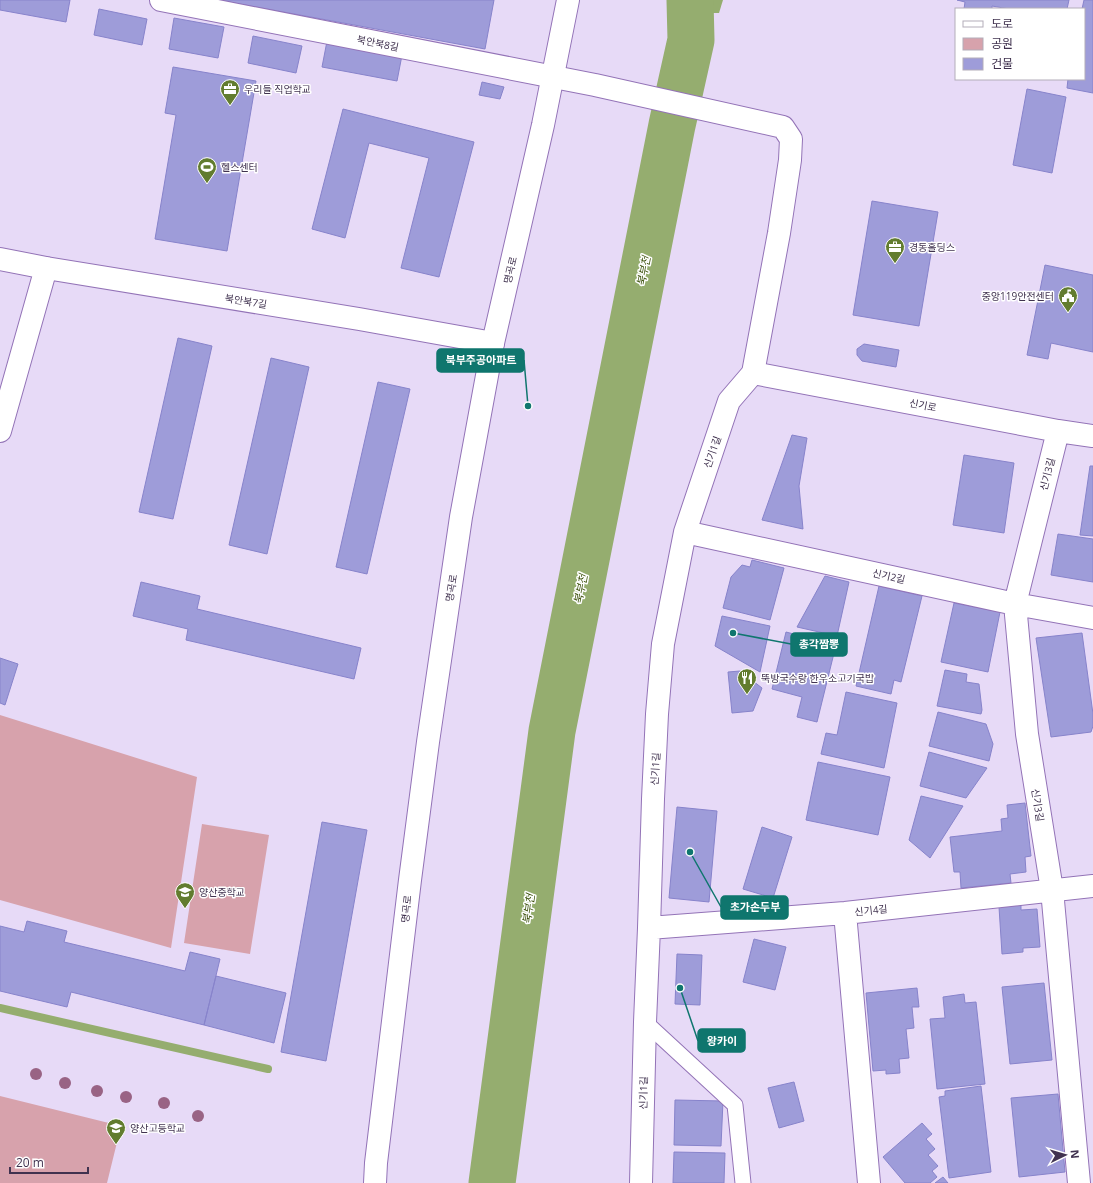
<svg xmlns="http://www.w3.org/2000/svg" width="1093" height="1183" font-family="'Open Sans','Noto Sans KR',sans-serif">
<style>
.green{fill:#d7a2ac}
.water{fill:#95ad6f}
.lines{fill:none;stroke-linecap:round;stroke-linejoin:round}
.stream{stroke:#95ad6f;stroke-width:8}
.river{stroke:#95ad6f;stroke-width:47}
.building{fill:#9e9cd9;stroke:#8783cb}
.service-casing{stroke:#9373b7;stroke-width:17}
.minor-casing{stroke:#9373b7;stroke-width:24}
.tertiary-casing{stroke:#9373b7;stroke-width:24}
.secondary-casing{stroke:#9373b7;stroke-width:24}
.service{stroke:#fff;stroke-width:15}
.minor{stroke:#fff;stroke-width:22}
.tertiary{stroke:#fff;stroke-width:22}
.secondary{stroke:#fff;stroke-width:22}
.tree{fill:#996384}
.labels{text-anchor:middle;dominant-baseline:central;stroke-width:3;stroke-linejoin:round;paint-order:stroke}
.street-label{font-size:10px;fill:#40324f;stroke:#fff}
.poi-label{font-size:10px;fill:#40324f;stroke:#fff;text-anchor:start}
.water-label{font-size:11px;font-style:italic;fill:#3d520d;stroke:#fff}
.leader{fill:none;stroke:#0f766e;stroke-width:1.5}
.callout-dot{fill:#0f766e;stroke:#fff;stroke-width:1.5}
.callout{fill:#0f766e;stroke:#0f766e;stroke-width:1.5}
.callout-label{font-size:11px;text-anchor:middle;font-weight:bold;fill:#fff}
</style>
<rect width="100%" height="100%" fill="#e7daf7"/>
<path class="green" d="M0,715L197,777L171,948L0,900Z
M202,824L269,835L250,954L184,943Z
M0,1096L121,1126L107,1183H0Z"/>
<path class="water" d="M704,0H723L719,13H701Z"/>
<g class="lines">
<path class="stream" d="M0,1008L268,1069"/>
<path class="river" d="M492,1183L552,731L672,125L691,40L690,0"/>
</g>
<path class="building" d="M0,0H70L66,22L0,10Z
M218,0H494L485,49Z
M957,0H1069L1067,9H1009L992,6V9H964L965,2Z
M1084,0H1093V93L1067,88L1068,79H1084V9H1082Z
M99,9L147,19L142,45L94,35Z
M174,18L224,27L218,58L169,49Z
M253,36L302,46L296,73L248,63Z
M328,36L403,50L397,81L322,67Z
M173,67L256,81L227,251L155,239L176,115L165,113Z
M482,82L504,87L500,99L479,95Z
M1027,89L1066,97L1052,173L1013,165Z
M343,109L474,142L439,277L401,268L429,158L369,143L345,238L312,229Z
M872,201L938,212L919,326L853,315Z
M1045,265L1093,275V352L1051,343L1048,359L1027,355Z
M178,338L212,346L173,519L139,512Z
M864,344L899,350L896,367L862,361L857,355V349Z
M271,358L309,367L267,554L229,545Z
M378,382L410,389L367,574L336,567Z
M792,435L807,438L799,486L803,529L762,520Z
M964,455L1014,463L1004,533L953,525Z
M1090,466H1093V536L1080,535Z
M1058,534L1093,539V582L1051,575Z
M752,560L784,568L770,620L723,608L731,577L742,565L750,567Z
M825,576L849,582L837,636L797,627Z
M141,582L200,596L197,609L361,648L354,679L186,640L188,629L133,616Z
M879,586L922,596L901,682L894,680L891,694L856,686Z
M954,603L1000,612L988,672L941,662Z
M722,616L770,626L760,672L715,646Z
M786,632L836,645L817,722L797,717L802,697L772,689Z
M1082,633L1093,714V726L1091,732L1051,737L1036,638Z
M0,658L18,664L5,705L0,703Z
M945,670L967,674L966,682L979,684L982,710L981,714L937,706Z
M740,671L762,688L753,711L732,713L728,672Z
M846,692L897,703L884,768L821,754L826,733L837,735Z
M938,712L986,724L993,744L989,761L929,746Z
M929,752L987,768L966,798L920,786Z
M818,762L890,777L878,835L806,820Z
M921,796L963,806L930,858L909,840Z
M1025,803L1031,856L1025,857L1026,872L1010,874L1011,883L961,888L960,872H954L950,837L1002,831L1001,819L1008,818L1007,805Z
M677,807L717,811L709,902L669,898Z
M322,822L367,830L326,1061L281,1052Z
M762,827L792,837L773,898L743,889Z
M1021,905V910L1037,909L1040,947L1023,948V952L1002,954L999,907Z
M27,921L67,931L64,942L185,971L190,952L220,959L204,1025L71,992L67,1007L0,991V926L24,932Z
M754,939L786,947L775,990L743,982Z
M677,954L702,955L700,1005L675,1004Z
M216,976L286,993L274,1043L204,1025Z
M1044,983L1052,1060L1010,1064L1002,987Z
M917,988L919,1007H912L914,1028L906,1029L909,1058L899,1059L900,1073L886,1074V1070L873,1071L866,993Z
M964,994L965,1003L976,1002L985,1084L937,1089L930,1019L945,1018L943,997Z
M794,1082L804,1121L779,1128L768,1088Z
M981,1086L991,1172L949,1178L939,1097L945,1096V1091Z
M1058,1094L1065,1172L1019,1177L1011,1098Z
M675,1100L723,1101L721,1146L674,1145Z
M922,1123L932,1134L926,1139L935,1149L928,1155L938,1166L932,1171L937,1177L930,1183H905L883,1157Z
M674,1152L725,1153L724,1183H673Z
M943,1177L948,1183H935Z"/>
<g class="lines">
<g class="service-casing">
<path id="service" d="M645,1022L735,1105L743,1183"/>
</g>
<g class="minor-casing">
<path id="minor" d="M161,0L595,85L783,127L791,139L790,160L779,233L753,373
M753,373L1058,431L1093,436
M0,431L46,268
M1058,431L1015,604L1027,734L1052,890L1079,1183
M685,532L1015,604L1093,618
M845,913L869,1183
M649,928L845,913L1093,886
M641,1183L645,1022L649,928L653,799L657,714L663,644L685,532L729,401L753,373"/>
</g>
<g class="tertiary-casing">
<path id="tertiary" d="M0,259L46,268L359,319L493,343"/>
</g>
<g class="secondary-casing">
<path id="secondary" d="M375,1183L376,1163L410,880L428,742L461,517L493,343L543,125L568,0"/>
</g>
<use href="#service" class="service"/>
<use href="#minor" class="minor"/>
<use href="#tertiary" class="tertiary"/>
<use href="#secondary" class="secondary"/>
</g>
<g class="tree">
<circle cx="36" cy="1074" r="6"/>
<circle cx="65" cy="1083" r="6"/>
<circle cx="97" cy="1091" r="6"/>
<circle cx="126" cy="1097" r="6"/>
<circle cx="164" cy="1103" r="6"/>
<circle cx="198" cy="1116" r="6"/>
</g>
<defs>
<g id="office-pin" transform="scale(1)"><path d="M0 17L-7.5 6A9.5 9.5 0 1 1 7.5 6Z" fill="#627c2f" stroke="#fff"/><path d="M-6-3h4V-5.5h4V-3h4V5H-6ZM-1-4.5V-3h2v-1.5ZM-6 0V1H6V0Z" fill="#fff"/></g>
<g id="stadium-pin" transform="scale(1)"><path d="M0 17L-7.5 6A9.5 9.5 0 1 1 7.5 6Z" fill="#627c2f" stroke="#fff"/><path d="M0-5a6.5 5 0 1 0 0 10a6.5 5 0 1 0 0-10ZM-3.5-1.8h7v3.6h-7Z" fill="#fff"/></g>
<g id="civic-pin" transform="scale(1)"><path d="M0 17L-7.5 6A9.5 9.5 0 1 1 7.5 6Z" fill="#627c2f" stroke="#fff"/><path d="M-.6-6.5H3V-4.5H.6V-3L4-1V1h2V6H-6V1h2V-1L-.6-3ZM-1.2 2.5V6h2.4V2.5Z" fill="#fff"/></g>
<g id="restaurant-pin" transform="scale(1)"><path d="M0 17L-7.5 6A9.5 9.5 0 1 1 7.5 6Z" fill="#627c2f" stroke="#fff"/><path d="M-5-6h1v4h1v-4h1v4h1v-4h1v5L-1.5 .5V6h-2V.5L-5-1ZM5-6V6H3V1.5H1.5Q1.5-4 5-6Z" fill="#fff"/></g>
<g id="school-pin" transform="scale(1)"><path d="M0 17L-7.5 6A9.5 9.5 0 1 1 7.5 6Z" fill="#627c2f" stroke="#fff"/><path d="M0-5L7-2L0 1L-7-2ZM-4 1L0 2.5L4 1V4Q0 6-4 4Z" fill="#fff"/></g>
</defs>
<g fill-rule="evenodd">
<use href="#office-pin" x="230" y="89"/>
<use href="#stadium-pin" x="207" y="167"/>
<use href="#office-pin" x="895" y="247"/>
<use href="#civic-pin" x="1068" y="296"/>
<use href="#restaurant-pin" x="747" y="678"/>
<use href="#school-pin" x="185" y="892"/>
<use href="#school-pin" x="116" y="1128"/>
</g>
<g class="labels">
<g class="street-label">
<text transform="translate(378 43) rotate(11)">북안북8길</text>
<text transform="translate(510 270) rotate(-77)">명곡로</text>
<text transform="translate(246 301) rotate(9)">북안북7길</text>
<text transform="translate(923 405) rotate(11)">신기로</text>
<text transform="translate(712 452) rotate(-71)">신기1길</text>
<text transform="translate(1047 474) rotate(-76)">신기3길</text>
<text transform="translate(889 576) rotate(13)">신기2길</text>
<text transform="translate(451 588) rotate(-81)">명곡로</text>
<text transform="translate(655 769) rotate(-87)">신기1길</text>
<text transform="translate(1038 805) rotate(81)">신기3길</text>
<text transform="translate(406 909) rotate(-84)">명곡로</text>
<text transform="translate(871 910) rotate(-6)">신기4길</text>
<text transform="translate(643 1093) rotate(-89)">신기1길</text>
</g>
<g class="poi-label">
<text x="244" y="89">우리들 직업학교</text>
<text x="221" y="167">헬스센터</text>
<text x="909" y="247">경동홀딩스</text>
<text x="1054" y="296" text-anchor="end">중앙119안전센터</text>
<text x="761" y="678">뚝방국수랑 한우소고기국밥</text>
<text x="199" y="892">양산중학교</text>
<text x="130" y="1128">양산고등학교</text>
</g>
<g class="water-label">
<text transform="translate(643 271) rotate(-79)">북부천</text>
<text transform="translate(580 589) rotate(-79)">북부천</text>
<text transform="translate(528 909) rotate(-82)">북부천</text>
</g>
</g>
<path class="leader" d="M528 406L524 360M733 633L791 644M690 852L721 907M680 988L698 1041"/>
<g class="callout-dot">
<circle cx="528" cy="406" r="4"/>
<circle cx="733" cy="633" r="4"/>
<circle cx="690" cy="852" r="4"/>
<circle cx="680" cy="988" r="4"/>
</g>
<g class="callout">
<rect x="437" y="349" width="87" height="23" rx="4"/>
<rect x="791" y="633" width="56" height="23" rx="4"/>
<rect x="721" y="896" width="67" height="23" rx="4"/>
<rect x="698" y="1029" width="47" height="23" rx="4"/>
</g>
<g class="callout-label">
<text x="481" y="364">북부주공아파트</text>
<text x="819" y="648">총각짬뽕</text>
<text x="755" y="911">초가손두부</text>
<text x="722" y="1045">왕카이</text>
</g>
<rect x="955" y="8" width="130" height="72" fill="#ffffff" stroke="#b3adb9"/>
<rect x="963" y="21" width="20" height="6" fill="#ffffff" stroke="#b3adb9"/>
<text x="991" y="28" font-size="12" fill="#40324f">도로</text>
<rect x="963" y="38" width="20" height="12" fill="#d7a2ac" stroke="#b3adb9"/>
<text x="991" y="48" font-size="12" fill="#40324f">공원</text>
<rect x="963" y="58" width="20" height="12" fill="#9e9cd9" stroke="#b3adb9"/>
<text x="991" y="68" font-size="12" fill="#40324f">건물</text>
<g transform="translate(1065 1155) rotate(85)" stroke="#ffffff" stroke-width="3" paint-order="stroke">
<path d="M0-3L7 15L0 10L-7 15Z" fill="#40324f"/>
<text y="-6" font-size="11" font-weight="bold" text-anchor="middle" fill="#40324f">N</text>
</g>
<path d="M10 1167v6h78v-6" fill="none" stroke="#40324f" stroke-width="2"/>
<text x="16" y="1167" font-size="12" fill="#40324f" stroke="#ffffff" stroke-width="3" paint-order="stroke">20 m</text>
</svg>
